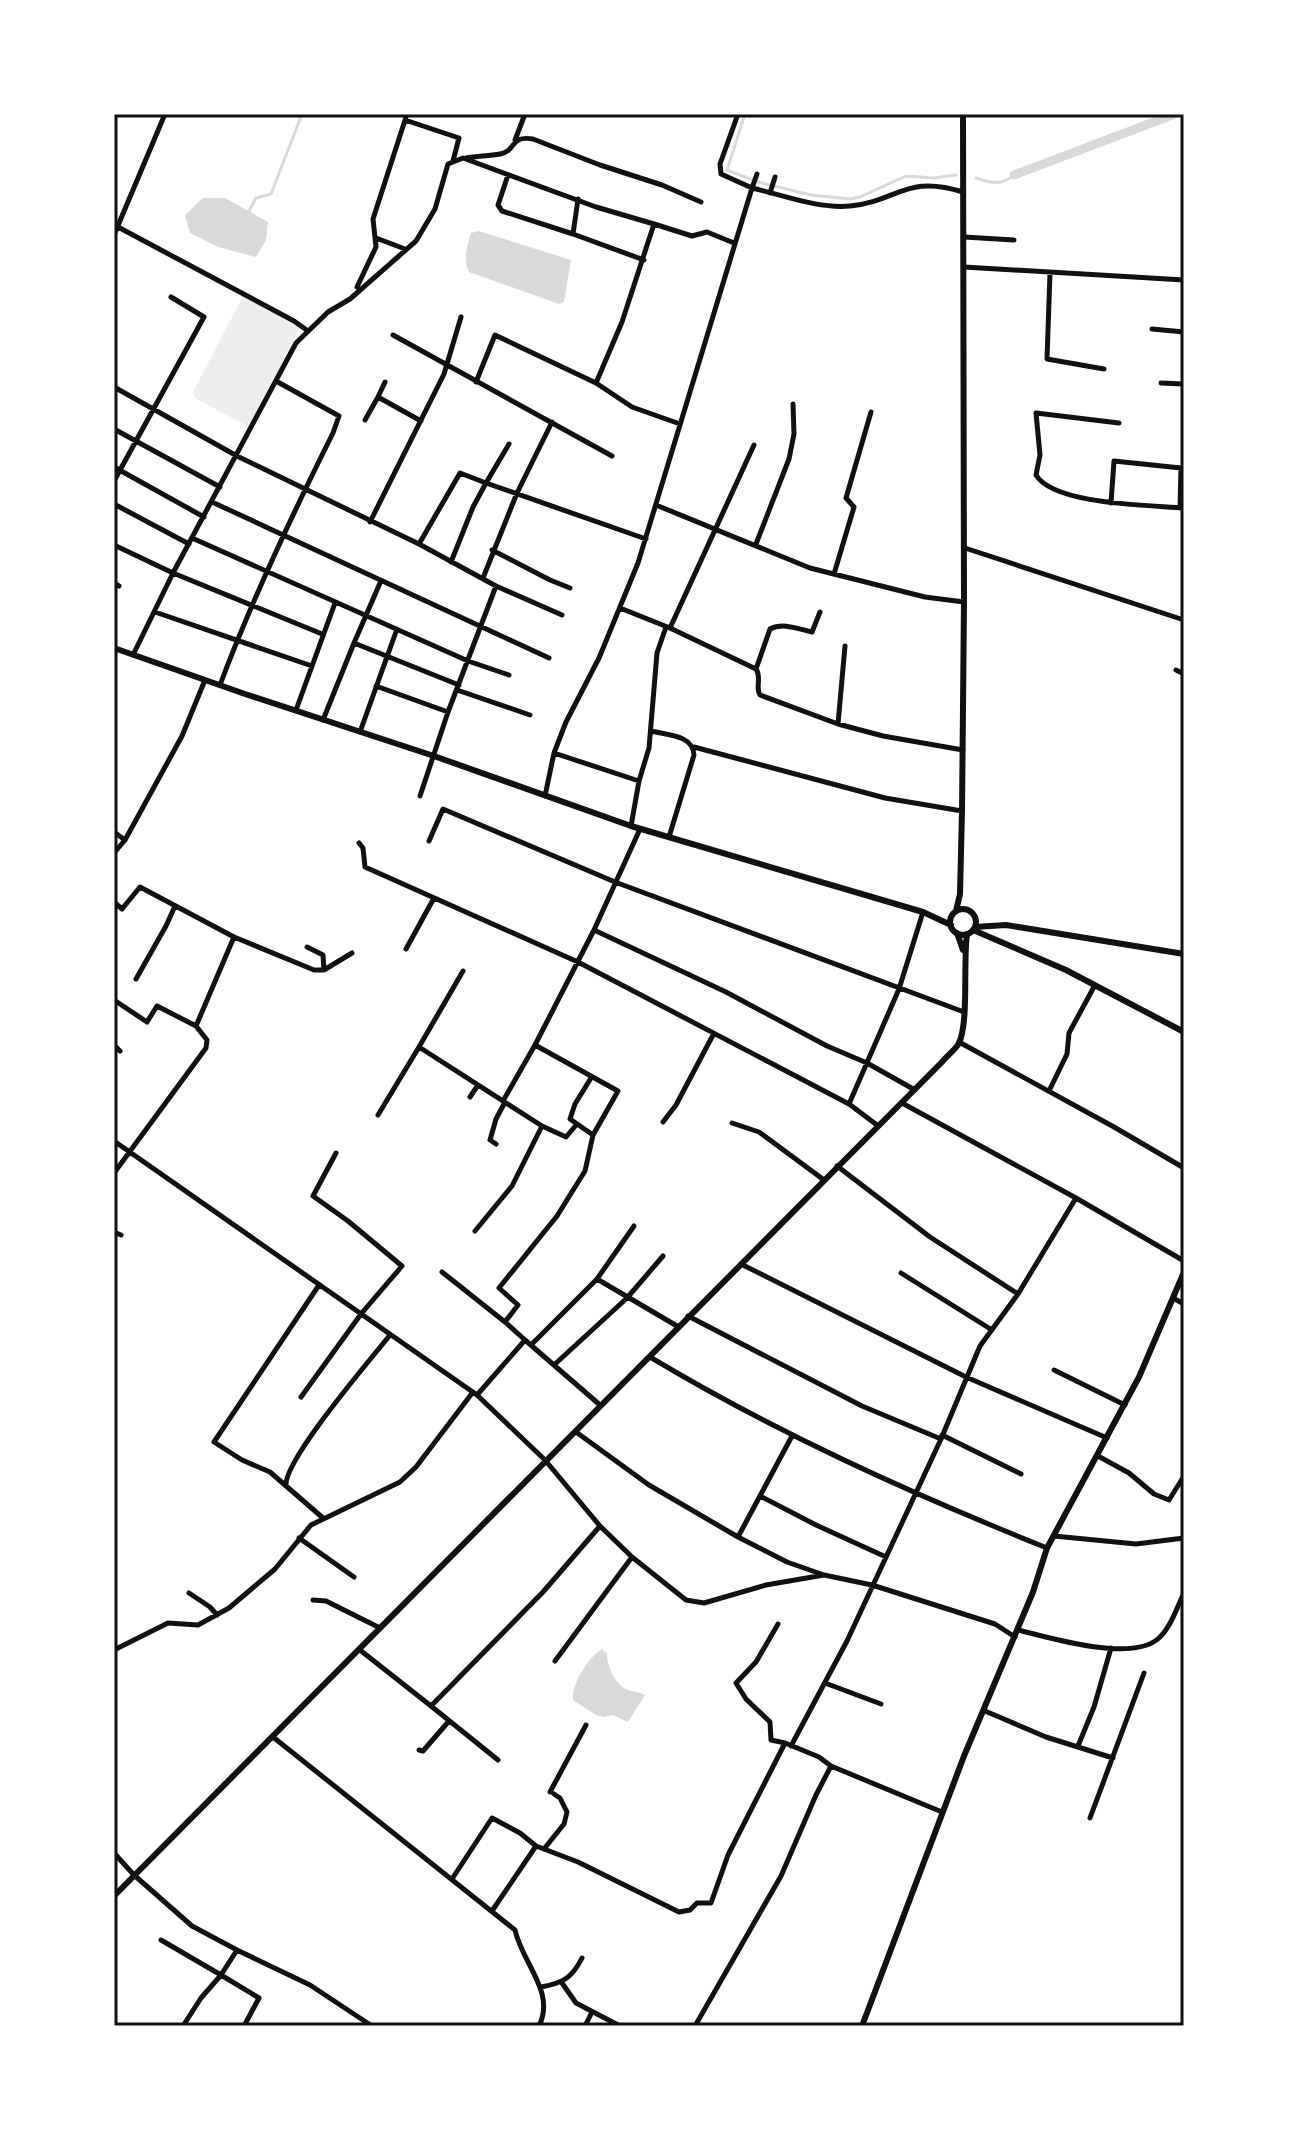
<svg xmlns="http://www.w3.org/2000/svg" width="1298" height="2140" font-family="'Asap Condensed',sans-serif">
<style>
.green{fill:#eee}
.water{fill:#d9d9d9}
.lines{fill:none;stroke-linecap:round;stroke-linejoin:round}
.stream{stroke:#d9d9d9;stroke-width:3}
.canal{stroke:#d9d9d9;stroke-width:9}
.minor{stroke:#111;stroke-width:5}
.tertiary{stroke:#111;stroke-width:6}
.secondary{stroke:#111;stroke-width:6}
.neatline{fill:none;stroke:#111;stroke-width:3}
</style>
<rect width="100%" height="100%" fill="#fff"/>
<path class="green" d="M243,296L300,327L249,427L195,398L193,392Z"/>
<path class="water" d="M203,198H225L268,222L266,240L256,257L218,247L190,233L185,215Z
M479,231L571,260L564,302L559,304L469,272C463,260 467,245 471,233Z
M602,1649L607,1654C607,1666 615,1684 626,1689C633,1693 639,1691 645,1695L628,1722L613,1715L603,1717L596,1715L573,1700C572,1683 587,1659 602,1649Z"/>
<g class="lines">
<path class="stream" d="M745,114L727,170L758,182L811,195L850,199L860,197L906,176L934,178L956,175
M976,178C990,183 1002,186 1014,175
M249,211L256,198L271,194L302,114"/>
<path class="canal" d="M1014,175L1175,114"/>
<path class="minor" d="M738,114L720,164L721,174L752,188L757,174
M405,120L459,138L453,161
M515,140L525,114
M466,158C477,156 489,156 500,154C517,151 509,135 533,139L600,165L662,185L701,202
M508,175L498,205L502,211L573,234
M770,193L775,177
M578,199L573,234L644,260
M654,224L692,236L707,232L734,243
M118,227L294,321L308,331
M114,235L165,114
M964,237L1014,240
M376,238L405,249
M964,267L1184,280
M1050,273L1047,359L1104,369
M357,287L376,247L373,219L407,114
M1152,329L1184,332
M393,335L612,456
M476,382L495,335L596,383L632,407L680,424
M1161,383L1184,384
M114,387L237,456L419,544L496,586L562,615
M378,397L385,382
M365,420L378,397L421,421
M1119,423L1036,413L1040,455L1036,475C1054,505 1150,505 1184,508
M114,429L220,487
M114,467L204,517
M114,481L204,317L171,297
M212,502L549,658
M1111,503L1114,461L1181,468L1180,508
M114,504L189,544
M656,505L810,568L925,597L964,602
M370,522L444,374L461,317
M192,538L468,661L509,675
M419,544L460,473L486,483L509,444
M756,544L789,459L794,434L793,404
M114,545L173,573L322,634
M965,548L1184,620
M492,550L550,580L570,588
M451,562L473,507L486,483L646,539
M834,574L854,507L846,498L871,412
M483,578L517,493L552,422
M114,583L119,586
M380,583L354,643L459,685
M620,608L670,628L756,669C762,678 755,687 760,695L838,724L883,736L963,750
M155,612L312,666
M670,628L754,445
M133,655L173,573L296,343L328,312L350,299L416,241L435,209L448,164L463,158L596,207L654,224L622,322L596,383
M756,669L770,629C783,622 798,629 812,632L820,612
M1176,670L1184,674
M220,685C252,599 292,515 333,433L339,416L276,381
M376,686L448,712
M457,690L530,715
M296,710L335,603
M323,720L354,643
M838,724L845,646
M651,731C668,735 693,735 694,755L669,837
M360,732L397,629
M694,747L885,798L962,811
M554,753L639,781
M420,796L448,712L496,586
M545,796L554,753L566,722L599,658L638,563L752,188C783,195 818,209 850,206C899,201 906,174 963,192
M631,826L639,781L649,748L657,653L666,627
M114,832L125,840
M429,841L443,809L615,882L964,1012
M359,843L363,848L365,867L578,962L849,1104L877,1125
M114,853L125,840L182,736L205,680
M114,902L122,909L140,887L234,937
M594,930L726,992L827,1046L867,1063L915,1090
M307,947L323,955L324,970
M406,949L434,898
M136,979L166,926L175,906
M114,1000L147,1022L157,1006L196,1026
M959,1042L1114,1127L1184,1168
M114,1045L120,1051
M419,1047L463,971
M1049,1091L1067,1054L1069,1033L1095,985
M470,1097L478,1085
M503,1101L535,1045
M902,1103L1076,1198L1184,1261
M849,1104L899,989L923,912
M378,1115L419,1047L542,1126
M663,1122L676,1105L713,1035
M732,1123L759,1132L824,1180
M593,1135L618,1091L535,1045L594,930L640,829
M114,1141L477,1395L545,1460L600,1526L632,1557L686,1600L704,1603L766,1585L824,1575
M496,1144L490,1140L496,1119L505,1102
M837,1166L930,1237L1018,1294
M114,1173L206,1048L207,1040L196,1026L234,937L314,970H324L352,953
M475,1231L512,1186L542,1126L566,1137L577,1124
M114,1232L121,1235
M741,1264L966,1377L1107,1438
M442,1272L505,1322
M901,1273L992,1330
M597,1279L634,1226
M319,1285L214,1442L242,1460L270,1472L323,1518
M1173,1298L1184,1304
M688,1316L862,1406L941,1439
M525,1340L600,1405
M531,1345L597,1279L677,1326
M650,1357C777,1433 910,1493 1047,1548
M554,1365L627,1298L663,1256
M1054,1370L1125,1405
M477,1395L525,1340L505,1322L518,1305L499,1288L557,1216L585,1171L593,1135L570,1119L575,1104L591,1078
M301,1397L361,1314L402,1266L348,1221L313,1196L336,1153
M576,1432L649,1485L738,1537L787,1562L824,1575L872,1585L995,1624L1015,1637
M942,1435L1021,1474
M1098,1456L1129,1473L1154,1494L1169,1500L1184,1476
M286,1486C283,1461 371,1359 390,1335
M760,1496L816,1525L886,1557
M1054,1536L1136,1544L1184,1538
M738,1537L792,1436
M299,1538L354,1577
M189,1593L210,1607L217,1615
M313,1600L326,1601L380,1628
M778,1624L756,1662L736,1683L746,1699L770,1722L771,1740L785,1743
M1018,1630C1051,1638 1132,1663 1159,1638C1171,1627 1177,1607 1184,1593
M114,1650L168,1623L198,1625L229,1608L275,1569L311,1525L400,1482L416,1467L473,1392
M360,1650L431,1706L543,1592L600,1526
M555,1661L632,1557
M825,1683L881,1704
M431,1706L498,1760
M985,1711L1046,1737L1113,1758
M273,1737L515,1930C522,1963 556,1992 539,2026
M791,1746L847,1641L941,1439L980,1346L1018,1294L1076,1198
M1078,1746L1094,1707L1111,1648
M419,1750L423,1751L449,1721
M550,1792L586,1725
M1090,1818L1144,1673
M544,1849L564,1824L567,1812L560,1798L554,1794
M114,1853L134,1875L192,1926L237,1950L310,1985L372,2026
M452,1879L492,1818L520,1833L536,1846
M492,1911L536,1846L578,1862L679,1912L690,1910L697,1903H711L728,1855L785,1743L819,1757L831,1766L942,1812
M161,1940L221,1975L201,1998L183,2026
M237,1950L221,1975L259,1998L244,2026
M562,1983L576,2003L620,2026
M541,1987C563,1983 572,1978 582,1958
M585,2026L592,2012
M695,2026L781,1876L816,1795L831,1766"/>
<path class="tertiary" d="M973,930L1066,970L1184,1032
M957,933L963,950
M114,1896L942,1062C947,1056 956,1049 959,1043C969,1022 963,961 967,934
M862,2026L964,1756L1033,1592L1047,1548L1139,1377L1184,1272"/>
<path class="secondary" d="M114,648L245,694L434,756L631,826L923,912L951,925
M950 922a13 13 0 1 1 26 0a13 13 0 1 1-26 0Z
M956,911L960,894L962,811L964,602L963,114
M975,927L1006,925L1184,954"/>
</g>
<rect width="1298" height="2140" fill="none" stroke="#ffffff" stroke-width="232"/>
<rect x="116" y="116" width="1066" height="1908" class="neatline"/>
</svg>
